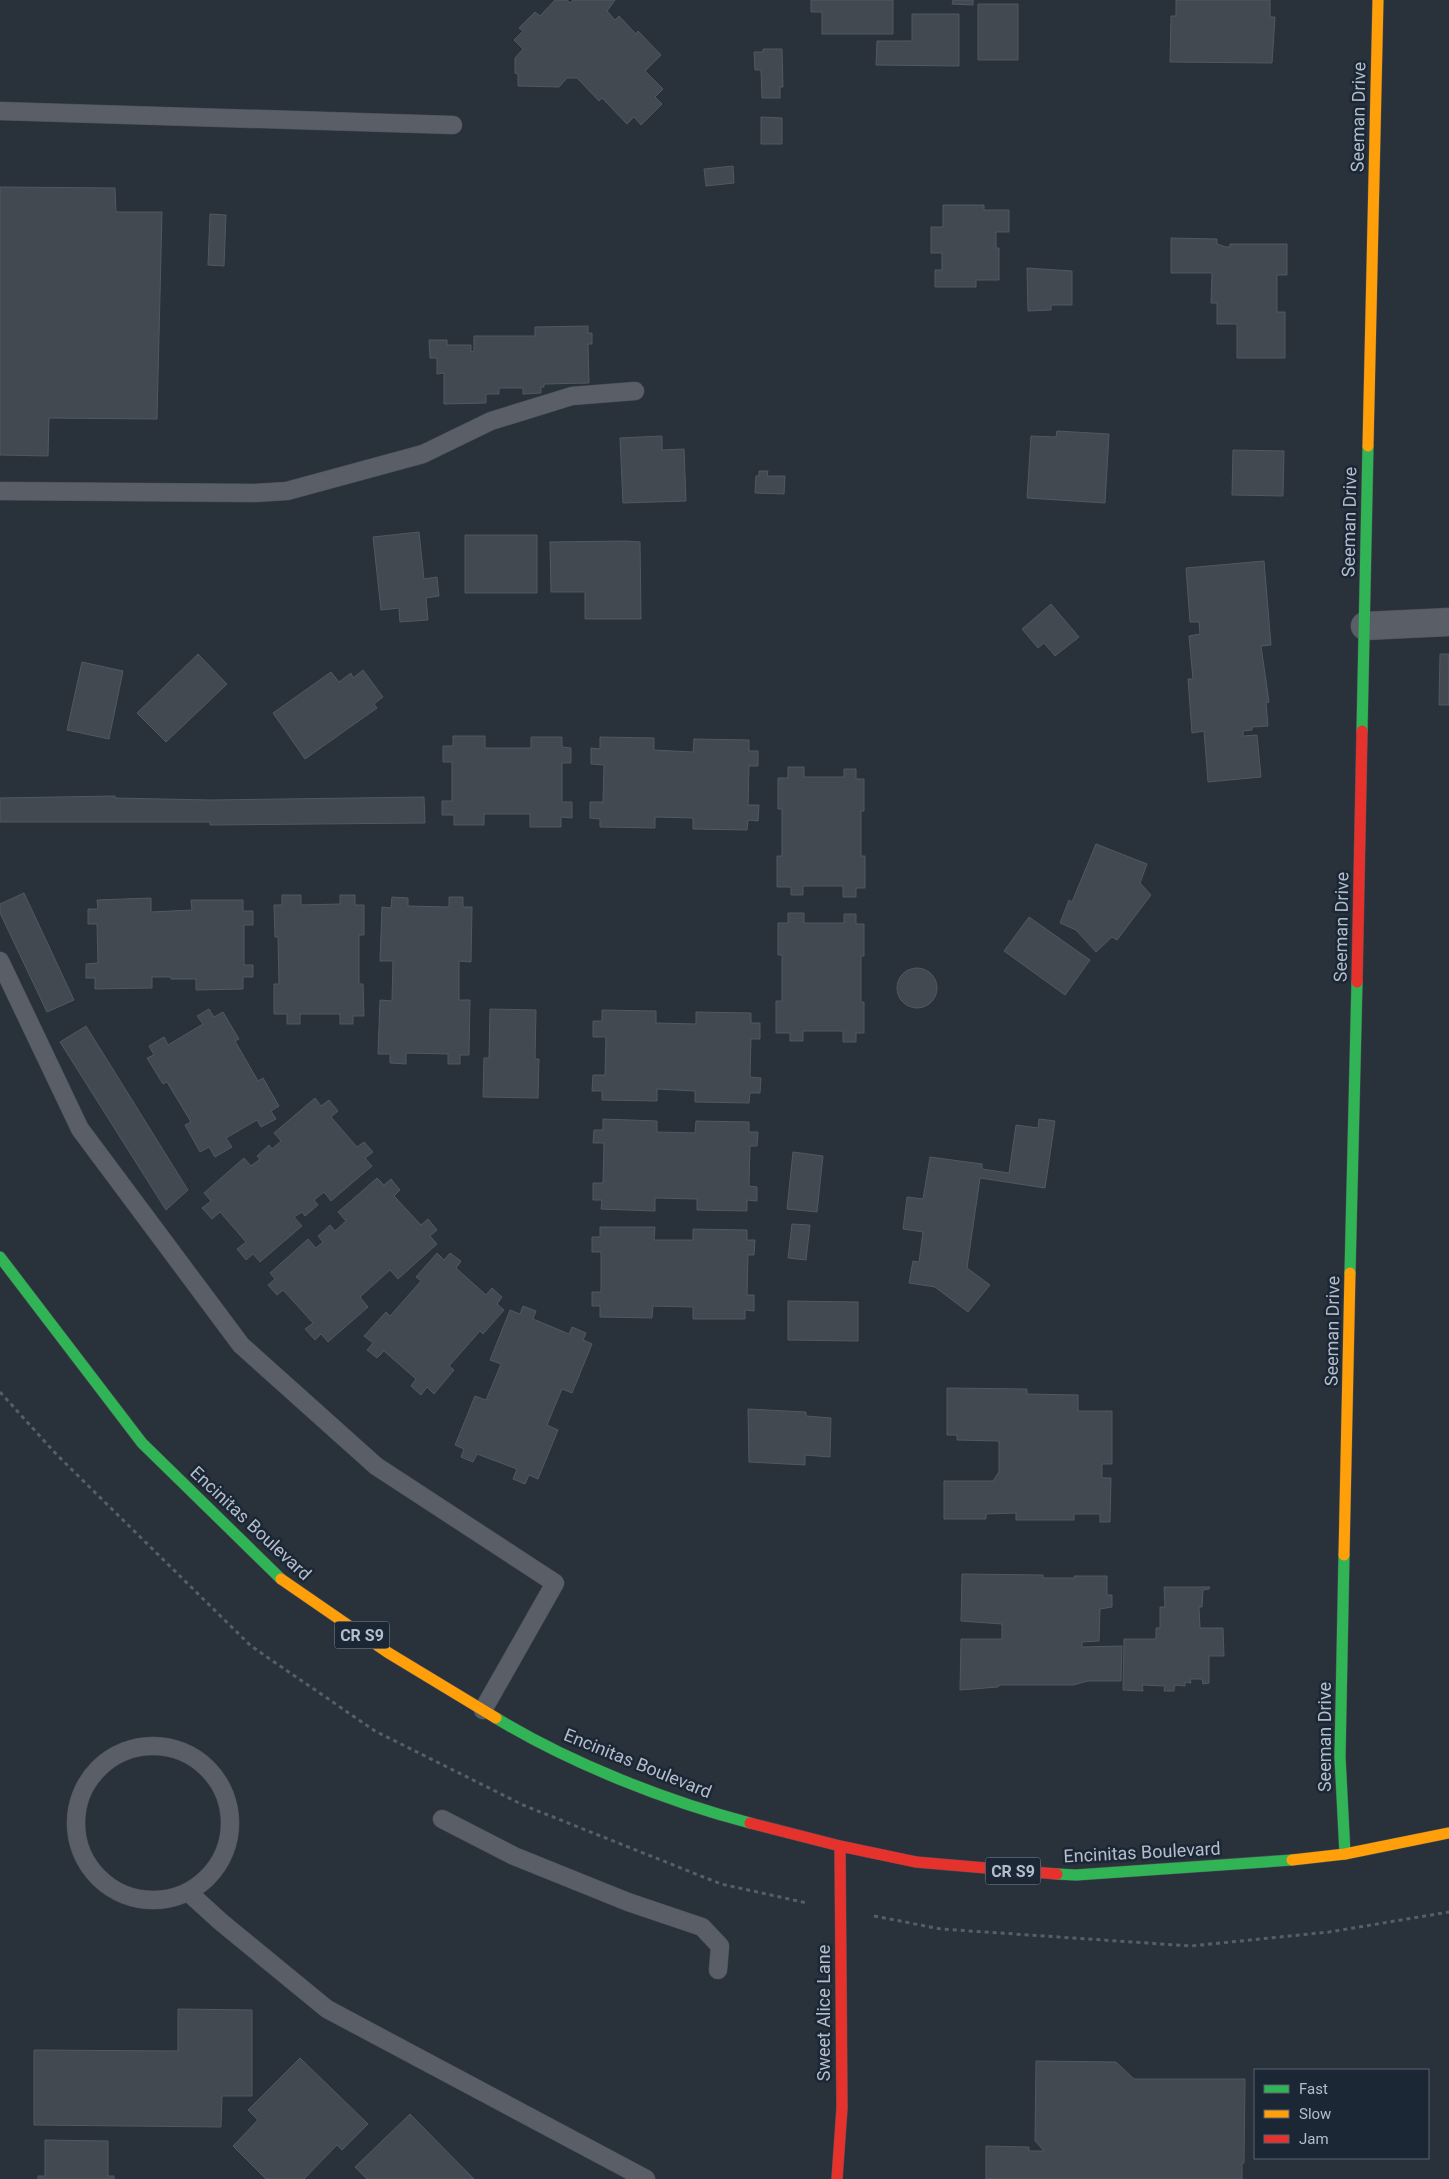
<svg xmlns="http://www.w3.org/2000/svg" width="1449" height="2179" font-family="Roboto,sans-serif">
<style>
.building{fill:#424950;stroke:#515861}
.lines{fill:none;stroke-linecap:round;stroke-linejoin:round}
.lane-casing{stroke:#484d54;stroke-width:19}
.street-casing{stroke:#484d54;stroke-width:29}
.fast-casing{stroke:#484d54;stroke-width:12}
.slow-casing{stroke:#484d54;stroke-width:12}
.jam-casing{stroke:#484d54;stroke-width:12}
.path{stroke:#575e65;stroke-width:3;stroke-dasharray:4 4;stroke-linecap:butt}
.lane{stroke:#5a5f67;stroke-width:18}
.street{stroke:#5a5f67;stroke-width:28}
.fast{stroke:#30b455;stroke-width:11}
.slow{stroke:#ff9f0a;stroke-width:11}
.jam{stroke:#e5322d;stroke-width:11}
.labels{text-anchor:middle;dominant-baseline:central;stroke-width:5;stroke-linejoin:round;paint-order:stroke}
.shield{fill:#1c2735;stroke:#86909e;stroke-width:1}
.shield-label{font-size:16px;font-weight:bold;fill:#b3bdcb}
.street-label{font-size:18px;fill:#b3bdcb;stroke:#1c2735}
</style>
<rect width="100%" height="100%" fill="#29313a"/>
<path class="building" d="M555,0H567L570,3L573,0H615L607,11L615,20L619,16L636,34L638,31L661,55L645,71L663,89L655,97L662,104L641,125L634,117L627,124L602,98L599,101L577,78H567L559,87L518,86V74L515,73V58L523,49L514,40L523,31L519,28L535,12L540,16Z
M811,0H893V34H822V12H811Z
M953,0H973V5L952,4Z
M1176,0H1270V17H1275L1272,63L1170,62L1171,16H1176Z
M978,4H1018V60H978Z
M912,14H959V66L876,65L877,41H912Z
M763,49H782L783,87H780V98H762L761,70H755L754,52H763Z
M761,117L782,118V144H761Z
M733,166L734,183L706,186L704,169Z
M0,187L115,188L116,212H162L157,419L49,418L48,456L0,455Z
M943,205H984V210H1009V232H996V248H999V280H976V287H935V270H942V253H931V227H943Z
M210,214L226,215L224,266L208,265Z
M1171,238L1217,239V244L1226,247H1230V244H1287V275H1277V312H1285V358H1237V324H1217V303H1211L1212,273H1171Z
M1027,268L1072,271V305H1051V310L1028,311Z
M588,326V333H592V344H588L589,383L544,384V387H541V393L523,394V388H499V394H486V403L444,404V373L437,374V358H430L429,340H447V345H471V352L474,351V336H535V327Z
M1057,431L1109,434L1105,503L1027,498L1031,436L1056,437Z
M662,436V450L684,449L686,501L623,503L620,438Z
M1233,450L1284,451L1283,496L1232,495Z
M759,471H768L767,476H785L784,494L755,493L756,476H759Z
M419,532L424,579L437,577L439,596L426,598L428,620L400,622L399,608L381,610L373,537Z
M465,535H537V593H465Z
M624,541L640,542L641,619H585V592H551L550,542Z
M1264,561L1271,645L1261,646L1269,702L1266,703L1268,726L1252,727V730L1243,731V736L1257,735L1261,777L1208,782L1204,731L1192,733L1188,679H1193L1189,636L1200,634L1199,622H1190L1186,568Z
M1051,604L1079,637L1055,656L1044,643L1038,648L1022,629Z
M198,654L227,684L166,742L137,713Z
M1440,654H1449V705H1439Z
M82,662L123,671L109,739L67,730Z
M363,670L383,697L374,704L377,708L305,759L273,713L331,672L339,682L351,673L353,678Z
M453,736H485V748H531V737H562V747L571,748V763H562V802H572V818L561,817V827H530V814H484V825H454V815H442V801H452V762H443V746H453Z
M600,737L654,738V750L693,752L694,739L749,740V751H758V766H749L748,805H759L758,821L748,820L747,830L693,829V818L655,817V828L600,827V819L590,818V802H603L604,765L591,764V748L600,749Z
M788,767H804V777H844V769H856V779H864V811H861V856H865V888H856V897H843V886H803V895H791V887H777V856H782V809H778V778H788Z
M115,796V798L211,800L424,797L425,823L210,825V822H0V798Z
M1096,844L1147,864L1140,883L1151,895L1117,940L1112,937L1096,952L1076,930L1060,923L1069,900L1072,902Z
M24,893L74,1000L47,1012L0,913V904Z
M282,895H301V905L340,904V895H355V905H364V935H359V984H363L364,1016H353V1024H340V1014H300V1024H287V1014H274V984H279L278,937H275L274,905H282Z
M392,897L408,898V906L449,907V897H463V907H472L471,962L459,961V1000H470L469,1055H460V1064H448V1054L406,1053V1064L390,1063V1054H378L380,1000L392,1001L393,961H380L382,907L391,908Z
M151,898V912L192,910L191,900H243V911H253V925H244V965H253V977H243V989L196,990V979H171V977H152V988L95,989V978H86V964L98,963L97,924H88V909H98L97,900Z
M788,913H804V923H844V914H856V924H864V956H861V1002H864V1033H856V1042H843V1031H803V1041H790V1033H776V1001H782V955H778V923H788Z
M1029,917L1090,960L1065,995L1004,951Z
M897 988a20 20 0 1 1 40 0a20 20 0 1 1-40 0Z
M209,1009L214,1017L223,1012L239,1039L235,1041L258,1081L263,1078L279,1106L271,1111L276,1119L261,1127L257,1120L226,1138L232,1147L215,1157L209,1147L200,1152L185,1125L191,1122L167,1082L163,1084L147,1058L154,1055L149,1046L164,1037L168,1045L203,1024L197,1016Z
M490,1009L536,1010L535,1059H539L538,1098L483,1097L484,1058H489Z
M602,1010L656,1011V1023L696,1024V1012L751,1013V1023H760V1039H751L750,1077L761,1078L760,1093H750L749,1103L695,1102V1091L657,1089V1101L602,1100V1091H592L593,1075H605L606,1037H593V1021H602Z
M86,1026L188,1190L166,1210L60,1042Z
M315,1098L321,1106L329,1100L338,1111L331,1117L357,1147L364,1142L373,1152L365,1158L372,1166L331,1201L324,1192L314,1200L318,1205L305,1216L302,1212L294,1217L302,1226L260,1262L253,1254L246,1260L237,1249L246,1242L220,1212L212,1219L202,1208L211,1201L204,1193L244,1158L251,1166L260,1159L257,1156L269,1145L272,1149L281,1141L274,1133Z
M603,1119L657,1121V1132L695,1133L696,1121L749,1122V1132H758L757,1146H750L749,1186L757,1187V1201L747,1200V1211L697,1210V1199L655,1198V1211L601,1209L602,1200H593V1183H603L604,1143H593L594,1130H603Z
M1039,1119L1055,1121L1045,1188L980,1178L967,1268L990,1285L968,1312L935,1287L909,1283L913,1261L919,1262L923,1232L903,1229L907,1197L923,1199L930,1157L982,1164V1169L1009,1173L1016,1125L1038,1128Z
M793,1152L823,1156L817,1212L787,1209Z
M377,1178L384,1185L391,1179L400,1190L394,1196L421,1225L428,1219L437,1230L430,1236L437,1244L398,1279L390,1270L360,1297L368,1307L328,1342L321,1334L315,1340L305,1329L313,1323L283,1290L277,1295L268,1285L275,1279L270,1273L308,1239L316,1248L323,1242L318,1236L330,1225L335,1231L346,1221L338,1212Z
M792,1224L810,1225L806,1260L788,1258Z
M600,1227H655L654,1240H693V1229L747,1230V1240H755L754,1255H748L747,1295H754V1311L745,1310V1319H693V1307L653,1306L652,1318L600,1317V1306H592V1292H601V1252H592V1237H600Z
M437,1253L444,1260L450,1253L461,1261L456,1268L486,1295L492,1288L502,1297L497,1304L504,1310L483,1334L480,1331L449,1366L454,1370L434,1394L427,1387L421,1395L411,1386L416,1379L384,1351L377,1358L367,1350L373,1343L364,1336L386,1312L390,1316L421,1281L416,1277Z
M788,1301L858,1302V1341L788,1340Z
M523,1306L536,1311L533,1319L569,1334L572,1327L586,1333L583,1340L592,1344L572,1393L562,1389L547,1425L558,1430L538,1479L529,1475L525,1484L513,1479L517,1469L477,1454L473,1462L461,1457L464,1449L455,1445L475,1396L486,1400L501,1364L490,1360L510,1310L520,1314Z
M947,1388L1027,1389V1394L1078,1395V1411H1112V1464H1102V1478H1111L1110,1522H1100V1514H1074V1520H1016V1513L986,1514V1519H944V1481H993L999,1472V1441L957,1440V1435H947Z
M748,1409L806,1412V1416L831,1418L830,1457L805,1455V1465L749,1462Z
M962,1574L1043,1575V1578H1075L1074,1576H1107V1595H1112V1607L1100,1609L1099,1641L1082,1642V1647L1122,1646L1121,1681H1088L1073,1685H1000L998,1687L960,1690L961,1639H1002V1624L961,1621Z
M1164,1587H1210L1209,1589L1203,1590L1202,1607H1199L1200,1628H1223L1224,1656H1209V1683L1203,1684L1202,1679H1190L1191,1683L1185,1682V1686L1175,1685L1174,1691H1164L1165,1686L1142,1685L1143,1691L1123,1690L1124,1639H1156V1628H1160V1607H1165Z
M178,2009L252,2010V2096H222L221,2127L34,2125V2050L178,2051Z
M300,2058L368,2124L342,2150L337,2145L304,2179H266L233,2146L258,2120L248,2110Z
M1036,2061L1116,2062L1134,2079H1245L1244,2163H1242V2179H986V2146L1029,2147V2151H1044L1035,2141Z
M410,2114L474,2179H367L355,2167Z
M45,2140L108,2141V2176H114V2179H38V2176H45Z"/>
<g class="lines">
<g class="lane-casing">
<path id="lane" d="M0,111L453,125
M0,491L255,493L287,491L423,454L491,421L572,396L635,391
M0,961L80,1129L241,1345L376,1466L555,1583L483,1710
M76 1823a77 77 0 1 1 154 0a77 77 0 1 1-154 0Z
M442,1819L514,1856L628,1902L702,1927L720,1946L718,1970
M188,1892L221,1922L327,2009L646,2179"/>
</g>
<g class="street-casing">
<path id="street" d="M1365,626L1449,622"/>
</g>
<g class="fast-casing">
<path id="fast" d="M1362,731L1368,446
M0,1257L142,1443L281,1579
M1350,1273L1357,982
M1344,1555L1340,1757L1345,1854
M496,1718C570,1763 666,1801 750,1823
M1057,1874L1076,1875L1292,1860"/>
</g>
<g class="slow-casing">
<path id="slow" d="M1368,446L1378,0
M1344,1555L1350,1273
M281,1579L387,1652L496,1718
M1292,1860L1345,1854L1449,1833"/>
</g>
<g class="jam-casing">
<path id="jam" d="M1357,982L1362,731
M750,1823L840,1846L916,1862L1057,1874
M837,2179L842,2108L840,1846"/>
</g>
<path class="path" d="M0,1392L57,1455L251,1646L375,1731L523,1805L721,1884L807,1903
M874,1916L941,1929L1191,1946L1329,1932L1449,1912"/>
<use href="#lane" class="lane"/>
<use href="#street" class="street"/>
<use href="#fast" class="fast"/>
<use href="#slow" class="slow"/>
<use href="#jam" class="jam"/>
</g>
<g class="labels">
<g class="shield">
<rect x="334.5" y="1621.5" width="55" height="27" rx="4"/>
<rect x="985.5" y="1857.5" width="55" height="27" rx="4"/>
</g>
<g class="shield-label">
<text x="362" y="1635">CR S9</text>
<text x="1013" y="1871">CR S9</text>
</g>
<g class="street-label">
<text transform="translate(1358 117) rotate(-89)">Seeman Drive</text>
<text transform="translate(1349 522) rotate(-89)">Seeman Drive</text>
<text transform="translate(1341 927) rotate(-89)">Seeman Drive</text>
<text transform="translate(1332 1331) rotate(-89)">Seeman Drive</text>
<text transform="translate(251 1523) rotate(43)">Encinitas Boulevard</text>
<text transform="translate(1324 1737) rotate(-90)">Seeman Drive</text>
<text transform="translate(638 1763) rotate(22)">Encinitas Boulevard</text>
<text transform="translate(1142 1852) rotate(-3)">Encinitas Boulevard</text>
<text transform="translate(823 2013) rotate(-90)">Sweet Alice Lane</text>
</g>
</g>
<rect x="1254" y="2069" width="175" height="90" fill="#1c2735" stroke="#586371"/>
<rect x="1264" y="2085" width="25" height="8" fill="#30b455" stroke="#586371"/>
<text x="1299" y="2094" font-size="15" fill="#b3bdcb">Fast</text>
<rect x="1264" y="2110" width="25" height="8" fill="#ff9f0a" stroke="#586371"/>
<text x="1299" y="2119" font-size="15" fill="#b3bdcb">Slow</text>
<rect x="1264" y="2135" width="25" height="8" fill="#e5322d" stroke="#586371"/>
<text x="1299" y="2144" font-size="15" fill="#b3bdcb">Jam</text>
</svg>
